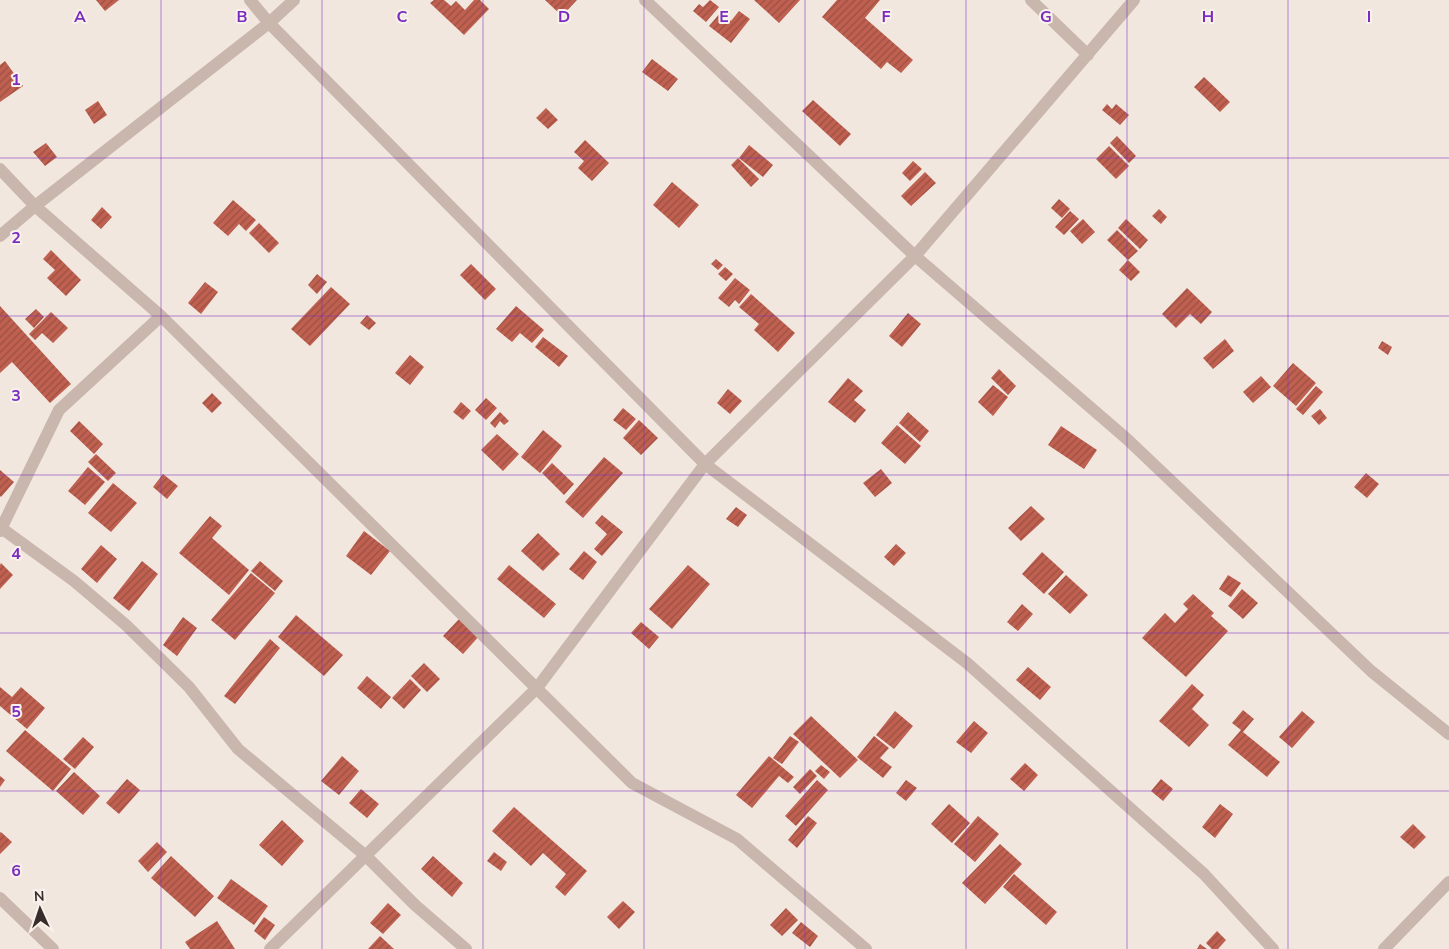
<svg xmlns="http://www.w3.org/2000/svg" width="1449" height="949" font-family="'Nunito Sans',sans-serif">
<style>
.building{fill:url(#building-hatch)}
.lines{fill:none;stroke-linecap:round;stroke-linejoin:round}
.street{stroke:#c9b6ac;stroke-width:12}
.grid{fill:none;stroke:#7b2cbf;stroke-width:1;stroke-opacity:0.55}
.grid-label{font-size:16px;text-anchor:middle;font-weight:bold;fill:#7b2cbf;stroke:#f9f2ec;stroke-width:4;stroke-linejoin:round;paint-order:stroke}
</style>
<defs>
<pattern id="building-hatch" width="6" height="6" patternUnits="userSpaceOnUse" patternTransform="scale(1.25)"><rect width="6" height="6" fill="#bf6050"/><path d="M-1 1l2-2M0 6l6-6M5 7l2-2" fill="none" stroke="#9c5043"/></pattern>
</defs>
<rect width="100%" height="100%" fill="#f2e7df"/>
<path class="building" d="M96,0H119L105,11Z
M434,0H444L451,6L456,1L465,10L474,0H480L489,9L464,35L430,3Z
M545,0H577L562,16Z
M710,0L719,7L706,22L693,11L699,4L703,7Z
M754,0H800L779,23Z
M837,0H880L865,18L913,60L901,73L887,62L881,69L822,17Z
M739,11L750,19L731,43L709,26L721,12L731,21Z
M652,59L678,79L668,91L642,72Z
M5,61L23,86L0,102V65Z
M1204,77L1230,102L1220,112L1194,87Z
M813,100L851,134L840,146L802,111Z
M98,101L107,115L94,124L85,110Z
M1107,104L1112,109L1116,104L1129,115L1120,125L1102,110Z
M546,108L558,120L548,129L536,118Z
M1117,136L1136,156L1129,163L1110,143Z
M585,140L609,163L592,181L578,168L584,161L574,152Z
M46,143L57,157L45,166L33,152Z
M749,145L773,165L763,177L739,158Z
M1109,146L1129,166L1116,179L1096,159Z
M738,158L759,179L751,187L731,165Z
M913,161L922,169L910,181L902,173Z
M925,172L936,183L911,206L901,196Z
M672,182L699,205L679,228L653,205Z
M1059,199L1070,209L1062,218L1051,208Z
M233,200L256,220L246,231L239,224L228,236L213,223Z
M102,207L112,217L101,229L91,220Z
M1159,209L1167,217L1161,224L1152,216Z
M1070,211L1079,219L1064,235L1055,227Z
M1083,219L1095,232L1082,244L1070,231Z
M1126,219L1148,240L1140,249L1118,228Z
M259,223L279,243L269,253L249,233Z
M1117,230L1138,251L1128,260L1107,240Z
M51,250L81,280L66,296L47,278L55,270L43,259Z
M716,259L723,265L718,270L711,264Z
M1128,260L1140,272L1131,281L1119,270Z
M471,264L496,289L485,300L460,275Z
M725,267L733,274L726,281L718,274Z
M317,274L327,282L317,294L308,285Z
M735,278L750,290L739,304L735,300L729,307L718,298Z
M205,282L218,292L201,314L188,303Z
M331,287L350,304L310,346L291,329Z
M1187,288L1212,312L1201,324L1190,314L1176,328L1162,314Z
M751,294L795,333L778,352L754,330L759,324L739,307Z
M0,306L71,384L50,403L12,362L0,373Z
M516,306L544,330L532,343L520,333L512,342L496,329Z
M36,309L44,317L34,328L25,319Z
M51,312L68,328L53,343L42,333L35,340L29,334Z
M908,313L921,324L902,347L889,336Z
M367,315L376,323L369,330L360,323Z
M543,337L568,356L559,367L535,347Z
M1225,339L1234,351L1213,369L1203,358Z
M1382,341L1392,347L1388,355L1378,348Z
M410,355L424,367L410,385L395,373Z
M1293,363L1316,383L1296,406L1273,386Z
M999,369L1016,386L1008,395L991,378Z
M1261,376L1271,387L1253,403L1243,392Z
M848,378L863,391L854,400L866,410L855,423L828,402Z
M993,385L1008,397L993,416L978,402Z
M1316,386L1323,392L1303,415L1296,409Z
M728,389L742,401L730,414L717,403Z
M212,393L222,403L212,413L202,403Z
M486,398L497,408L486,420L475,410Z
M461,402L471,411L463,420L453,412Z
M623,408L636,419L626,430L613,420Z
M1320,409L1327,418L1319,425L1311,416Z
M500,412L509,421L504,425L500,421L495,428L490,423Z
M908,412L929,431L920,442L899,423Z
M639,420L658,438L641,455L623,438Z
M79,421L103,444L94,454L70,431Z
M897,425L921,446L905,464L881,443Z
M1061,426L1097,450L1084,469L1048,445Z
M543,430L562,446L540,473L521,457Z
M497,434L519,454L503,471L481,450Z
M96,454L116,473L108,481L88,462Z
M604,457L623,473L583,518L565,502Z
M552,463L574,484L564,495L542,473Z
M88,467L105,482L85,505L68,491Z
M881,469L892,483L875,497L863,483Z
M0,470L14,482L1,497L0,496Z
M1366,473L1379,484L1367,498L1354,487Z
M163,474L178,486L167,499L153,487Z
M113,483L137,503L111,532L88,513Z
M1031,506L1045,519L1021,541L1008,528Z
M736,507L747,515L738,527L726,519Z
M602,515L623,532L602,556L594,549L607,534L595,523Z
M210,516L222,526L212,538L249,570L229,595L179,553Z
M364,531L390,551L371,575L346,556Z
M538,533L560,554L543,571L521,551Z
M896,544L906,553L894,566L884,557Z
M101,545L117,559L97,583L81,569Z
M584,551L597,562L583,580L569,569Z
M1042,552L1064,572L1044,594L1022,574Z
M142,561L158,574L129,611L113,598Z
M260,561L283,581L275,591L251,571Z
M1,563L13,575L0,589V565Z
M509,565L556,604L544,618L497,579Z
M688,565L710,584L672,629L649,609Z
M251,573L275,593L235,640L211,620Z
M1066,575L1088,595L1070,614L1048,594Z
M1228,575L1241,583L1231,597L1219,589Z
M1242,589L1258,603L1243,619L1228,606Z
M1193,594L1214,613L1211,616L1228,631L1186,677L1142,638L1165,613L1175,623L1188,609L1183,604Z
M1022,604L1033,614L1018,631L1007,622Z
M296,615L343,655L324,676L278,637Z
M183,617L197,628L177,656L163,645Z
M460,618L480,635L463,654L443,636Z
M641,622L659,637L649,649L631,633Z
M270,639L280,648L235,704L224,696Z
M424,663L440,679L427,692L411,676Z
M1028,667L1051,687L1040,700L1016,680Z
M367,676L391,697L381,709L357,688Z
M410,679L421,690L404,709L392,698Z
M1192,684L1204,695L1192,709L1209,725L1189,747L1159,721Z
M0,687L12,697L21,687L45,708L27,729L0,706Z
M1243,710L1254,719L1243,732L1280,762L1267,777L1228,745L1241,730L1232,723Z
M895,711L913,726L894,749L876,735Z
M1302,711L1315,722L1292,748L1279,737Z
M811,716L858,760L840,778L793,734Z
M974,721L988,733L971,753L956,742Z
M25,730L71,769L53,791L6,751Z
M790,736L799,742L782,764L773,758Z
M874,736L889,748L880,758L892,767L883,778L857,757Z
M83,737L94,747L75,769L63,759Z
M342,756L359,771L339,795L321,781Z
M769,756L794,777L788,783L779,776L752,808L736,795Z
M1025,763L1038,775L1024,791L1010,779Z
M821,765L830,772L824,779L815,771Z
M810,769L817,776L800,794L793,787Z
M74,772L100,796L83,815L56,791Z
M0,776L5,780L0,787Z
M127,779L140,790L119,814L106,803Z
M1161,779L1173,789L1163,801L1151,791Z
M817,780L828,790L796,826L785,816Z
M906,780L917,788L906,801L896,793Z
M361,789L379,804L367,818L349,803Z
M949,804L970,823L952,843L931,824Z
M1220,804L1233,814L1215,838L1202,827Z
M514,807L587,871L565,896L555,887L566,874L543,853L531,866L492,831Z
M808,816L817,823L797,848L788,840Z
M978,816L999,834L975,862L954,844Z
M282,820L304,841L282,866L259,845Z
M1413,824L1426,837L1414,849L1400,837Z
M1,832L12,842L0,854V833Z
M157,842L167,852L148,872L138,861Z
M1000,844L1022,864L985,904L962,883Z
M494,852L507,862L501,871L487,861Z
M171,856L214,896L195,917L151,878Z
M433,856L463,883L452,897L421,869Z
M1014,874L1057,912L1046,925L1003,887Z
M231,879L268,906L254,925L217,898Z
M623,901L635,912L619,929L607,917Z
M388,903L401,915L383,934L370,923Z
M786,908L798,920L782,936L770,925Z
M264,917L275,925L265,940L254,931Z
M217,921L235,949H190L185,942Z
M801,922L818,936L810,947L792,933Z
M1217,931L1226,940L1218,949H1212L1206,943Z
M380,936L394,949H368Z
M1200,944L1207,949H1197Z"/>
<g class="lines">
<path class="street" d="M250,0L269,23L705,464L967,663L1204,874L1273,949
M645,0L915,256L1127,439L1371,671L1449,734
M1031,0L1088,55
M0,169L35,206L161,316L632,783L737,839L866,949
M0,236L35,206L269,23L294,0
M0,527L74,581L126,625L189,687L238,749L366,856L415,905L466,949
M0,531L59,410L161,316
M0,898L53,949
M270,949L537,688L705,464L915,256L1134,0
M1384,949L1449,882"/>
</g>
<path class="grid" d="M161,0V949M322,0V949M483,0V949M644,0V949M805,0V949M966,0V949M1127,0V949M1288,0V949M0,158H1449M0,316H1449M0,475H1449M0,633H1449M0,791H1449"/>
<g class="grid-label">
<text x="80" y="22">A</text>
<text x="242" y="22">B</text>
<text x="402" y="22">C</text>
<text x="564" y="22">D</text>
<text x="724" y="22">E</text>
<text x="886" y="22">F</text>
<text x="1046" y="22">G</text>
<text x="1208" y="22">H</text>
<text x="1369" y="22">I</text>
<text x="16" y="85">1</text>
<text x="16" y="243">2</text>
<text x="16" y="401">3</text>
<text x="16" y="559">4</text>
<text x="16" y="717">5</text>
<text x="16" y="876">6</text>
</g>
<g transform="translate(40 909) rotate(357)" stroke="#f9f2ec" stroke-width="4" paint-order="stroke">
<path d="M0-4L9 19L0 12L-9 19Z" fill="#382d2a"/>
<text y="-8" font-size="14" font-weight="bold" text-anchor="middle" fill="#382d2a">N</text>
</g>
</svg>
